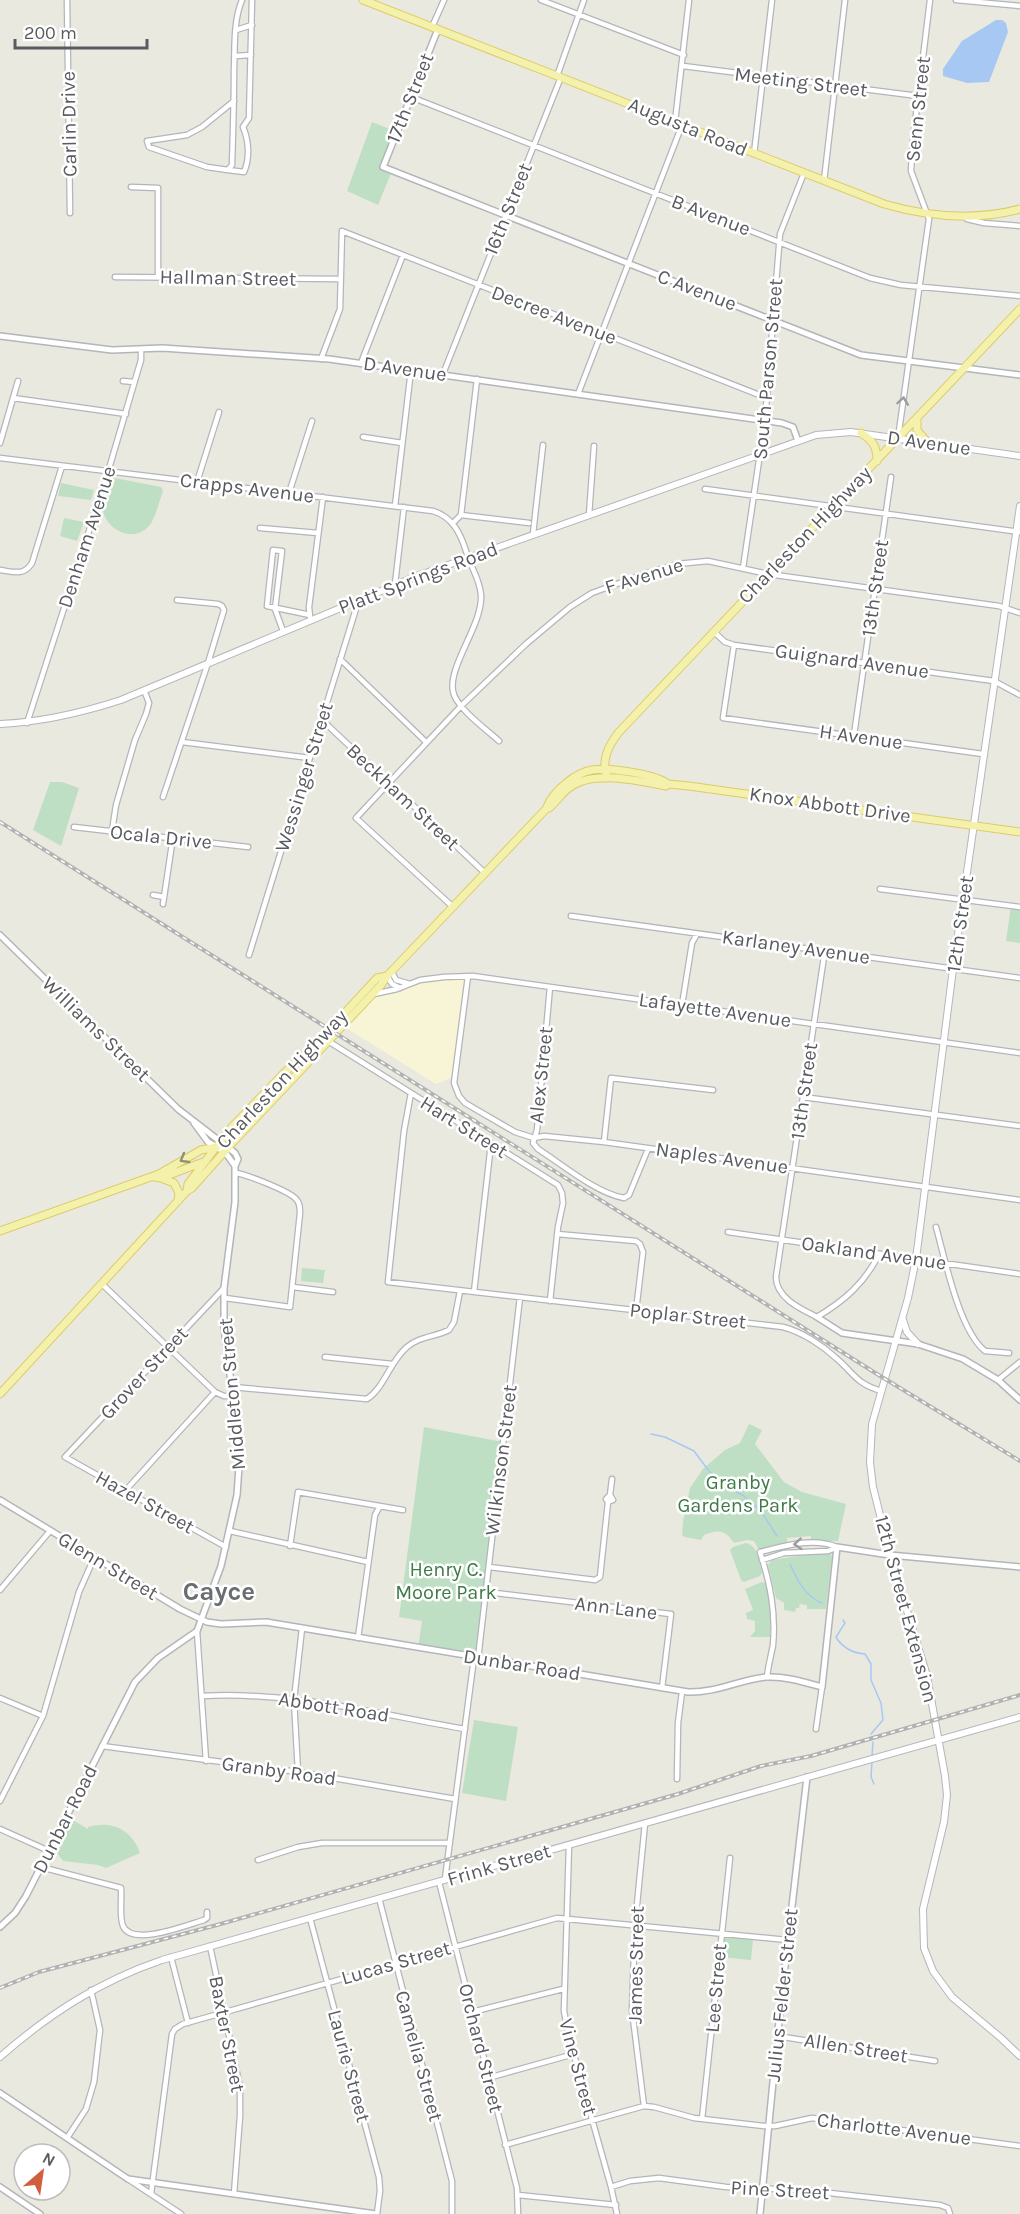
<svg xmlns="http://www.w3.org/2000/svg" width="1020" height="2214" font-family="Karla,sans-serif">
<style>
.commercial{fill:#f8f5d7}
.green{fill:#bfdfc4}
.water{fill:#a7c8f3}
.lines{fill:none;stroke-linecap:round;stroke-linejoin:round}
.stream{stroke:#a7c8f3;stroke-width:1.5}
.minor-casing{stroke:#b3b5b9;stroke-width:7}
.tertiary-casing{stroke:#b3b5b9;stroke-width:8}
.secondary-casing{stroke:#b4b6bb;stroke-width:8}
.primary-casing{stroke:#dc6;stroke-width:9}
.minor{stroke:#fff;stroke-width:4.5}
.tertiary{stroke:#fff;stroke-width:5}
.secondary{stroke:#fff;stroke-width:6}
.primary{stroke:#f3f1ac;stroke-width:7}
.rail-casing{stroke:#b1b2b2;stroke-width:4}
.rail{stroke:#fff;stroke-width:1.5;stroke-dasharray:4.5;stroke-linecap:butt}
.oneway{stroke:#9b9d9f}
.oneway2{stroke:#8f907a}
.labels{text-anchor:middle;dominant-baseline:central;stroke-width:5;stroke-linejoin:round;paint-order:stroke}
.street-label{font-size:20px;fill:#595b5f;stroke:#fff}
.park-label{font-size:20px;fill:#3e7a48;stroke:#fff}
.district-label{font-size:26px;font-weight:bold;fill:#6a6d71;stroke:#fff}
</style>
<rect width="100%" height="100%" fill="#eae9e0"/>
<path class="commercial" d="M468,976L455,1076L436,1084L343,1026L372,994L410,984Z"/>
<path class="green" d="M372,122L397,132L383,167L392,171L378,205L347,191Z
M110,477L161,487L163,491C159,501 156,518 149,526C132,545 102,528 102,504C102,496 108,485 110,477Z
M61,483L94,490L91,500L58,496Z
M64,518L84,522L77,541L60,536Z
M50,782H62L79,788L61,846L33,830Z
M1011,906L1020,907V943L1006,941Z
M302,1268L325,1270L323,1283L301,1281Z
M749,1424L762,1430L755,1444L784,1482L802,1492L846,1504L838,1541H811V1536L787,1538V1545L760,1552L754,1541L747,1540L734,1543C725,1530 719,1529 704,1535L701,1540L685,1537L682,1535L683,1521L690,1488L703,1469L725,1450L740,1443Z
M424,1427L503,1442L478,1659L418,1648L422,1621L399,1617Z
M746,1543C758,1545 759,1562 763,1572L760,1576L744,1582L741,1580L730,1550L733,1547Z
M824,1552L830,1553L832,1556L826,1609H807V1605L800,1604L799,1608H796L795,1612L784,1610V1603L776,1598L768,1565L772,1560Z
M762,1582L767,1584L771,1606L770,1637H750L755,1631V1621L747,1619L746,1613L753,1610L745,1589Z
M474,1720L518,1727L506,1801L462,1793Z
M71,1819L88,1829V1827C111,1820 132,1829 140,1853L106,1868L98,1865L63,1861L57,1853Z
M722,1936L753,1940L751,1960L720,1957Z"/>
<path class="water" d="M996,20H1002L1006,23L1008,32L989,82L967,83L943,76V69L962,41Z"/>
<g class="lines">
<path class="stream" d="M651,1434L665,1437L694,1451L709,1471L725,1485L744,1496L760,1510L777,1536
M790,1564C797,1580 805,1596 822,1603
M843,1620L845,1623L836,1637C843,1649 853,1653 865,1654L871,1664V1680L881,1703L883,1720L871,1734
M872,1756L873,1742
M872,1761L871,1777L874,1784"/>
<g class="minor-casing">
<path id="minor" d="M67,0L70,213
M541,0L684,55
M956,0L1020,6
M432,27L444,0
M236,30L252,25
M235,56L251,55
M683,66L918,96
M557,76L584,0
M411,97L870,278L901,285L1020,296
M234,101L202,127L187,135L147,141L149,147L207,167L228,170L232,165C233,134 234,102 234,70C235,47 233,22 242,0
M675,122L689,0
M754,154L772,0
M228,170L244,172C250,158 249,141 243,127L249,118L252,0
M824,181L845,0
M131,187L158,188V277
M967,219L984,223L1020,226
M115,277L340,279
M321,359L340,309L342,231L767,398
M361,363L403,255
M443,374L561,77
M123,381L134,382
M578,394L682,125
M13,398L126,414
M363,437L402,443
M898,438L929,219L911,171L913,139L930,0
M0,443L18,381
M0,458L433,511C452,517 460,532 466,551C470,566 480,579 481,595C483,624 448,666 453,691C455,707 487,730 499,741
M197,482L219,412
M705,489L1020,532
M289,493L312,421
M395,506L411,370
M461,515L529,523
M589,515L594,446
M453,523L461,515L477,379
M260,528L318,533
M533,534L543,445
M743,568L765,420L780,234L804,173
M0,570C14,572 24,576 32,563L62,466
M395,584L404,507
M310,617L309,607L323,497
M283,631L275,609L282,551L273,550L267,606L310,615
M714,632L725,642L734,645L994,681L1020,695
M734,645L723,718L983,754
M340,659L426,742
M322,720L485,873
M27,723L108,472L141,360V350
M854,735L891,477
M182,742L310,758
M163,797L208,663L224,610L222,606L218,604L177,600
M74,827L248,847
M112,831L116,805L135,740L146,714L149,703L144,690
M880,889L1020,907
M153,895L164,897
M163,904L173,837
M453,907L356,818L461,706L526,644L570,607L592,593L647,573L677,564L708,561L768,574L999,606L1020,613
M571,916L1020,978
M825,950L776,1277C776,1298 801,1309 817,1317C844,1301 865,1283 879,1254
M249,955L359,599
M392,972L396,980L410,984
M387,976L392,984L400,988
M468,976L454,1083L459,1096L465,1103L515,1132L534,1138L544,1136L604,1142L1020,1200
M550,987L537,1130L533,1143L538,1149C563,1165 596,1193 624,1198L629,1195L648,1149
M374,994L397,989L420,980L444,977L473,976L1020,1053
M682,1005L692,943L697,934
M328,1041L558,1185L562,1193L563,1203L558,1227L550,1301
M411,1093L404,1131L388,1282L783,1327C802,1332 822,1345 836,1358C855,1374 855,1383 881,1391
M803,1097L1020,1126
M604,1142L611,1078L713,1090
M936,1227C945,1259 959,1330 985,1351L1009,1353
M728,1232L1020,1274
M557,1234L636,1241L640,1244L643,1252L636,1311
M102,1284L215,1392L224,1396H233
M293,1287L333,1292
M224,1288L65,1457L226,1547
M474,1292L491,1144
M225,1298L290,1307L300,1213C300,1208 300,1203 296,1199C289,1191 248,1175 236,1173
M325,1357L392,1364
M998,1380L1020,1362
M232,1387L367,1399C385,1387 390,1361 407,1347C420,1336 435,1337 449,1330L454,1322L460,1291
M125,1491L215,1392
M610,1495L613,1500L608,1502L606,1499L610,1495L612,1479
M230,1531L368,1562
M290,1546L298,1492L403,1510
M762,1560L784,1553L828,1551L836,1548
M489,1567L595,1580L600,1577L608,1502
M0,1590L50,1531
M487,1592L671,1614L662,1688
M197,1631L206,1761
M358,1638L375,1515L380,1506
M478,1659L520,1297
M767,1677C768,1666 771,1656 773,1645C776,1612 770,1583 760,1552C784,1546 813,1537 837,1547
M202,1696C290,1691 378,1714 465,1729
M0,1698L43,1716
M816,1729L822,1687
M102,1746L298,1772L455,1799
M298,1772L294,1700L302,1628
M677,1779L678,1723L682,1692
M0,1801L43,1716L79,1592L94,1558
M0,1829L49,1851
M569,1845L564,2011L569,2037L611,2187L617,2214
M258,1860L298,1847L322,1843H450
M41,1867L121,1888C122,1899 119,1916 123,1926C132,1947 187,1925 204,1920L207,1918V1912
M445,1879L474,1658
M439,1882L517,2188L518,2214
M379,1898L452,2181V2214
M310,1918L379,2177L380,2191L377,2214
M210,1946L240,2087V2116L234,2194
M171,1957L188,2023
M472,2012L563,1989
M777,2036L935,2061
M488,2078L574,2054
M644,2106L632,2010L635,1925L645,1823
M702,2119L730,1858
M67,2138L86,2109L94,2082L100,2030L91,1990
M505,2145L644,2106L654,2107L694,2118L764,2126H775L812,2118L1020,2146
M128,2179L181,2214
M611,2187L630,2181L659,2178L726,2187L802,2190L940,2205L948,2208L950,2214
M151,2194L172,2034L175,2029L183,2024L557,1918L787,1940
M518,2195L616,2205"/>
</g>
<g class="tertiary-casing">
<path id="tertiary" d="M438,29L383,167L861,355L1020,375
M0,336L112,350L162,348L329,359L782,423L793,427L798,441
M0,935L178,1109L235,1153L238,1159L235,1166V1202L224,1288V1328L240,1452L237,1495L221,1566L197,1631L158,1658L135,1682L26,1896L15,1913L0,1927
M194,1123L208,1142L225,1152L235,1166
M817,1317L842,1333L918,1344L963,1359L998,1380L1020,1400
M0,1500L180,1609L207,1622L221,1624L266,1622L688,1692C715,1693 739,1680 766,1677C785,1676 804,1682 822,1687L837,1547L890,1555L1020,1567
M0,2093L128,2179L376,2214
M0,2187L40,2214
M760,2214L781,2001L807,1777"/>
</g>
<g class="secondary-casing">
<path id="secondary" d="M1020,506L953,969L916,1259L908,1298L872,1424L870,1462L873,1487L890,1555L927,1676L945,1776L947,1795L944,1822L923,1909L924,1948L933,1971L952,1997L1001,2038L1020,2056
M0,724C42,722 81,713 121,700L417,576L816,435L851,432L1020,456
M903,1320L907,1332L918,1344
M0,2057C49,2014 100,1981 162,1960L1020,1717"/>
</g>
<g class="primary-casing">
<path id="primary" d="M363,0L884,204C929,217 975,221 1020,209
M917,418V430L927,442
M861,433C873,441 877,446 877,461
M607,778C601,760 608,746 619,732L1020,309
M547,807C553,791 575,773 592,770C608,767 656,774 668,784
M154,1177L161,1178L206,1161
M161,1178L174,1183L179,1193L178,1201
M187,1191L188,1184L230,1129L284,1073L317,1043L377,978L387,976
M0,1231L159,1174L201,1150L217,1147
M0,1394L187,1191L192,1188L234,1141L381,985L387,976L546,809L549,808C556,802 562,793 569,788C592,769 639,781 666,786L668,784L689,786L1020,832"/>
</g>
<use href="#minor" class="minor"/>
<use href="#tertiary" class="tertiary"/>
<use href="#secondary" class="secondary"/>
<use href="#primary" class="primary"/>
<g class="rail-casing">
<path id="rail" d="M0,822L877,1374L1020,1461
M0,1988L39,1972L217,1925L678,1794L761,1766L811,1756L1020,1695"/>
</g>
<use href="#rail" class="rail"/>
</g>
<defs><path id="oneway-chevron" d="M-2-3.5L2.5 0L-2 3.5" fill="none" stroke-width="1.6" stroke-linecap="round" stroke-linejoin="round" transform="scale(1.5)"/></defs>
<g class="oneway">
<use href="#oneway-chevron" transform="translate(903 401) rotate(-82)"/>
<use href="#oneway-chevron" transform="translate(798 1544) rotate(176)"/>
</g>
<use class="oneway2" href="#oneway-chevron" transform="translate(184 1159) rotate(150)"/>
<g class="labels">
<g class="street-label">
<text transform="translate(801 82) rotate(7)">Meeting Street</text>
<text transform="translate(410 98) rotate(-68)">17th Street</text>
<text transform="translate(918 109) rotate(-84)">Senn Street</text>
<text transform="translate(69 124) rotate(-91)">Carlin Drive</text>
<text transform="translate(688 127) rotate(22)">Augusta Road</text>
<text transform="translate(508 209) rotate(-68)">16th Street</text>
<text transform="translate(711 215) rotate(21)">B Avenue</text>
<text transform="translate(228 278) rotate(1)">Hallman Street</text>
<text transform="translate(697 290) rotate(21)">C Avenue</text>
<text transform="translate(554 315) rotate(21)">Decree Avenue</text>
<text transform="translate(405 369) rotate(8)">D Avenue</text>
<text transform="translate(768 369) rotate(-85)">South Parson Street</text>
<text transform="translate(929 443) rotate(8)">D Avenue</text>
<text transform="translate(247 488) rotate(7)">Crapps Avenue</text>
<text transform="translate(805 535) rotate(-46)">Charleston Highway</text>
<text transform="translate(87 537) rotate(-72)">Denham Avenue</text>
<text transform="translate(644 576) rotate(-17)">F Avenue</text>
<text transform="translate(418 578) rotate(-21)">Platt Springs Road</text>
<text transform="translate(875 588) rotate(-82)">13th Street</text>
<text transform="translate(852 661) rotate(8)">Guignard Avenue</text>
<text transform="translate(861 737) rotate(8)">H Avenue</text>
<text transform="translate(304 777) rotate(-73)">Wessinger Street</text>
<text transform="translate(403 797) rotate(43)">Beckham Street</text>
<text transform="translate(830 805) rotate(8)">Knox Abbott Drive</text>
<text transform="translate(161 837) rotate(6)">Ocala Drive</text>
<text transform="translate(960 924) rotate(-82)">12th Street</text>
<text transform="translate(796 947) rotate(8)">Karlaney Avenue</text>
<text transform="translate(715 1010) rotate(8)">Lafayette Avenue</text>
<text transform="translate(96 1029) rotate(44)">Williams Street</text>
<text transform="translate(541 1075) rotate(-84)">Alex Street</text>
<text transform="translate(282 1079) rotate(-47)">Charleston Highway</text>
<text transform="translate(804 1091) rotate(-82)">13th Street</text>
<text transform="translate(464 1127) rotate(32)">Hart Street</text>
<text transform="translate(722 1158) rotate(8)">Naples Avenue</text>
<text transform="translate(874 1253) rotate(8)">Oakland Avenue</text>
<text transform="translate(688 1316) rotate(6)">Poplar Street</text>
<text transform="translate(144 1373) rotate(-47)">Grover Street</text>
<text transform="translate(232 1394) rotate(-95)">Middleton Street</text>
<text transform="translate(501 1460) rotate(-83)">Wilkinson Street</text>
<text transform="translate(145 1502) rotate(29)">Hazel Street</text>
<text transform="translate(108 1566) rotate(31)">Glenn Street</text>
<text transform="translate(616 1608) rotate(7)">Ann Lane</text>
<text transform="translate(906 1609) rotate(75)">12th Street Extension</text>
<text transform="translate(522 1665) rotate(9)">Dunbar Road</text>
<text transform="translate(334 1707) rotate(9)">Abbott Road</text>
<text transform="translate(279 1771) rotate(8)">Granby Road</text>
<text transform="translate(65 1819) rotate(-63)">Dunbar Road</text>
<text transform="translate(499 1865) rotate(-16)">Frink Street</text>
<text transform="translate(396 1963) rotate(-16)">Lucas Street</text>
<text transform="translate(636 1965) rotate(-89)">James Street</text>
<text transform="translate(716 1988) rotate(-85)">Lee Street</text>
<text transform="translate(782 1995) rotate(-84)">Julius Felder Street</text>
<text transform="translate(227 2034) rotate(79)">Baxter Street</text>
<text transform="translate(481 2048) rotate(76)">Orchard Street</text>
<text transform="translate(856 2048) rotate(9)">Allen Street</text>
<text transform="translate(419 2056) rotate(75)">Camelia Street</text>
<text transform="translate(349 2066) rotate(75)">Laurie Street</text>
<text transform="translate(578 2067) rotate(75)">Vine Street</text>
<text transform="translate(894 2129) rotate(7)">Charlotte Avenue</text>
<text transform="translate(780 2190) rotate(3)">Pine Street</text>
</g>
<g class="park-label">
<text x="738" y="1482">Granby<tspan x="738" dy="23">Gardens Park</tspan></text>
<text x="446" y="1569">Henry C.<tspan x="446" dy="23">Moore Park</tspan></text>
</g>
<g class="district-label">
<text x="219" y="1591">Cayce</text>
</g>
</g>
<g transform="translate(42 2172) rotate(29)"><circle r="28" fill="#ffffff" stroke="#bdbdbf" stroke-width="1.5"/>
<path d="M0-4.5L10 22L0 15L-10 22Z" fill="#d15e3f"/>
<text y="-9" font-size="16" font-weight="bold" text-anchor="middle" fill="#595b5f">N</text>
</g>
<path d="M15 39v9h132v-9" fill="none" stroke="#595b5f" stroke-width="3"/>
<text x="24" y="39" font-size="18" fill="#595b5f" stroke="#ffffff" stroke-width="4.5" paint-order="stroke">200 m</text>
</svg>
